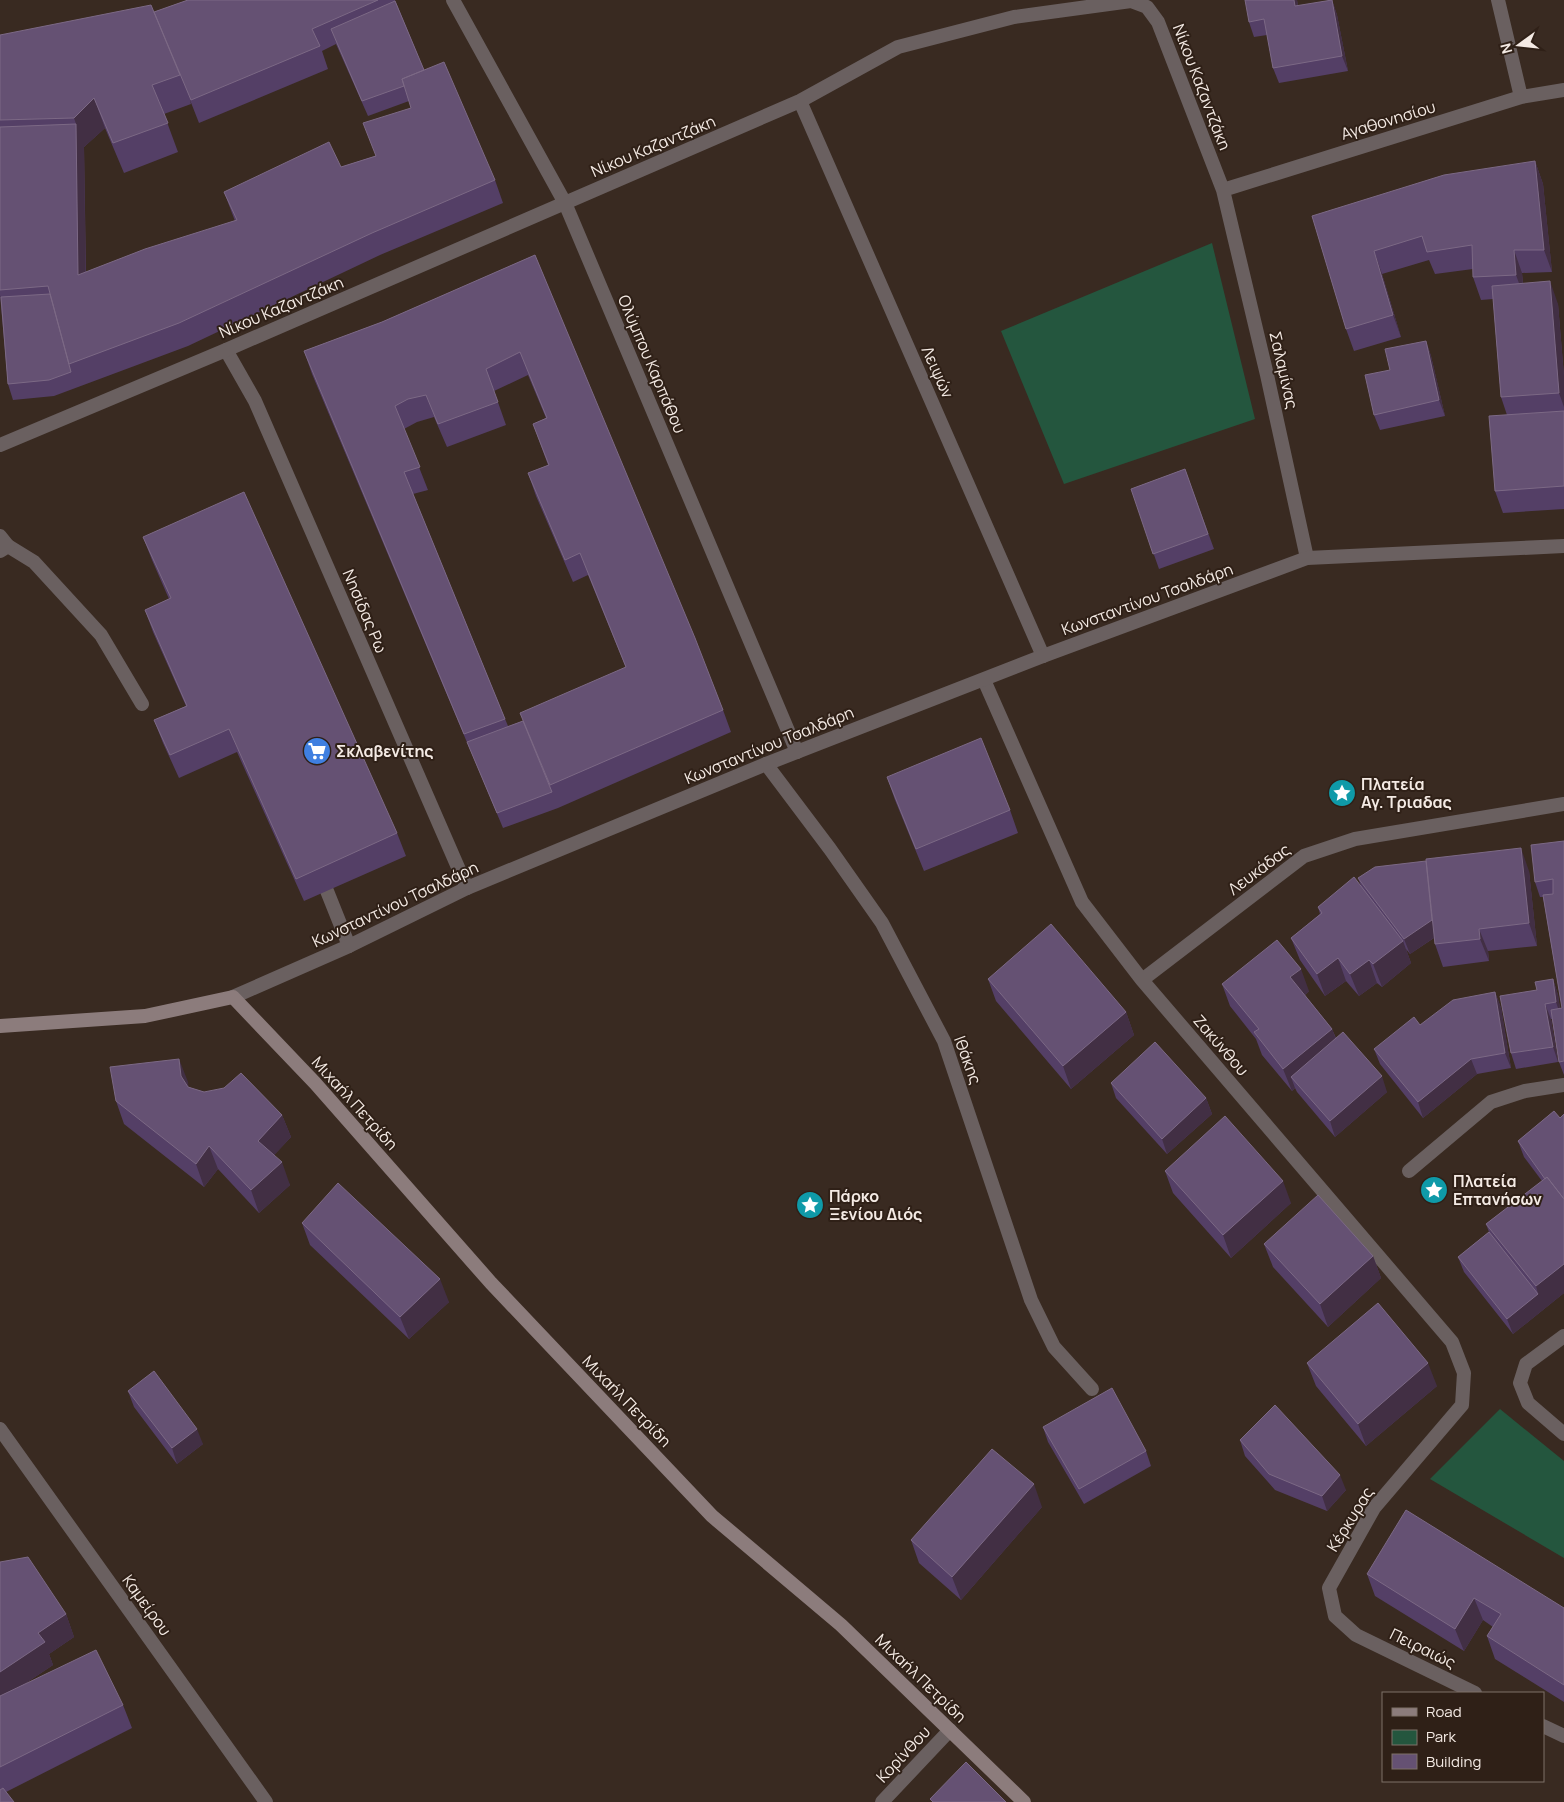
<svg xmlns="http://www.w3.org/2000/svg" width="1564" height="1802" font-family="Manrope,sans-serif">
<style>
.green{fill:#24563e}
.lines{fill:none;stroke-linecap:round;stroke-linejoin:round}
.service{stroke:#6a6060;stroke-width:14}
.minor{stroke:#6a6060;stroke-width:14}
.tertiary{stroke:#6a6060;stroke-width:14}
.secondary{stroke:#8c7c7c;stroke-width:14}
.wall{fill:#543f66;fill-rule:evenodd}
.shaded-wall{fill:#422f44}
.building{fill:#655173;stroke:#7c6985}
.labels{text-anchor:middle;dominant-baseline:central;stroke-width:4;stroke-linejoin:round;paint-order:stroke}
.street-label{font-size:16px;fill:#f4eae4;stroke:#2f2017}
.poi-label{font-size:16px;font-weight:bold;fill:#f4eae4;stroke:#2f2017;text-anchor:start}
</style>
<rect width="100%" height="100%" fill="#392a21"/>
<path class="green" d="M1212,243L1255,419L1064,484L1001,331Z
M1500,1409L1564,1461V1558L1430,1479Z"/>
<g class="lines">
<path class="service" d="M226,350L255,401L467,888
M8,546L34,562L101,635L142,704
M327,891L349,946"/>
<path class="minor" d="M453,0L565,203L797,752
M1498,0L1521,97
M800,101L1043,656
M1223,190L1521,97L1564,90
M0,445L226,350L800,101L898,47L1014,17L1131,1L1147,7L1158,22L1223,190L1267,375L1307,558
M0,536L8,546L0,551
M984,680L1082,902L1142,980L1452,1342L1464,1373L1462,1405L1374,1508L1329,1588L1335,1616L1356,1635L1475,1693
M766,764L830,849L882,923L944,1041L1031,1300L1054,1347L1092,1389
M1142,980L1304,856L1355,839L1564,804
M1409,1171L1491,1102L1525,1091L1564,1085
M1564,1336L1526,1364L1520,1383L1528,1403L1564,1434
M0,1429L266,1802
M1543,1726L1564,1736
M882,1802L950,1730"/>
<path class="tertiary" d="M233,997L349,946L467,888L766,764L1043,656L1307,558L1564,546"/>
<path class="secondary" d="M0,1026L145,1016L233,997L315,1083L491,1283L712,1516L841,1625L1024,1802"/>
</g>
<path class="wall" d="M188,0H395L424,70L495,180L503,203L380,255L188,346L54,396L13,400L8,384L0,295V35L154,12ZM336,44L368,116L409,101L411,108L375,156L341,167L224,192L235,221L86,272L84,147L105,128L124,173L178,152L164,114L191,104L190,100L199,123L328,69L322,51Z
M1297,0L1298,6L1332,0L1337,15L1348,71L1279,83L1273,68L1267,35L1254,37L1249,22Z
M1535,161L1543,184L1552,272L1522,273L1523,283L1558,304L1564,376V509L1503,513L1495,491L1507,415L1501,397L1493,299L1481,300L1473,277V269L1435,274L1429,260L1382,274L1401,337L1354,351L1346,329L1312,216Z
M535,255L723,710L731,732L558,808L503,828L312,374L304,351L382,322ZM528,375L546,418L533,424L548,465L528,473L536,496L573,582L588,575L626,668L523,721L508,726L413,494L428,490L404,429L417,422L434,417L447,447L506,425L494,391Z
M1426,341L1431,356L1445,416L1380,430L1374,415L1390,370Z
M1185,469L1214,549L1159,569L1131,489Z
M143,537L397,833L406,856L304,901L237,752L179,778L163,743L154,720L186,706L153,632L145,610L169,599L152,560Z
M887,777L1010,810L1018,833L924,871L895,800Z
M1564,841V1075L1559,1062L1552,1019H1551L1558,1062L1516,1069L1511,1053L1537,990L1553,979L1558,995L1560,1008H1562L1543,897H1540L1535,882Z
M1529,871L1537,946L1488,951L1489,961L1443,967L1435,944L1434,938L1410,954L1406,949L1411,963L1382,987L1377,983L1359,996L1346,981L1325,996L1300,960L1291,938L1320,914L1318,907L1361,886L1358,878Z
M988,979L1126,1012L1134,1035L1071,1089L996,1001Z
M1222,984L1309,991L1305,995L1332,1029L1336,1038L1387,1092L1335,1137L1297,1092L1295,1088L1292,1091L1262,1055L1256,1039L1230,1006Z
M1495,992L1501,1008L1511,1068L1477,1074L1423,1118L1380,1064L1374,1049L1420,1025Z
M188,1082V1087L282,1115L291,1137L274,1155L290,1185L259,1213L218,1169L204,1187L124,1124L116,1101Z
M1111,1083L1206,1098L1212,1114L1167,1154L1116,1098Z
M1554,1111L1564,1293L1513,1334L1464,1272L1458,1257L1489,1232L1486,1224L1542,1181L1524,1157L1518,1141Z
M1165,1171L1291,1203L1231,1258L1173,1193Z
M302,1223L449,1302L409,1339L310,1245Z
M1264,1244L1373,1256L1381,1278L1328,1327L1273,1267Z
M1307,1363L1437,1386L1366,1446L1316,1386Z
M128,1391L203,1444L177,1464L134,1407Z
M1043,1427L1146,1451L1151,1466L1084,1504L1048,1442Z
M1240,1440L1346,1490L1327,1511L1275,1490L1245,1456Z
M1042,1507L961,1600L919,1563L911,1540Z
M0,1562L66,1614L74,1637L49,1654L53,1665L23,1685L123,1705L132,1728L6,1792L0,1802Z
M1367,1574L1564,1608V1702L1495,1659L1487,1636L1493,1627L1483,1620L1464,1651L1375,1596Z"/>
<path class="shaded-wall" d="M1294,0H1297L1300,22L1295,6Z
M1332,0L1337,15L1348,71L1342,56Z
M94,98L105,128L84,147L86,298L78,275L76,124L74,118Z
M1535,161L1543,184L1552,272L1544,250Z
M1514,250L1522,273L1524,297L1516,275Z
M1374,251L1382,274L1401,337L1393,315Z
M1550,281L1558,304L1564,376V407L1559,393Z
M1426,341L1431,356L1445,416L1439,400Z
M1521,848L1529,871L1537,946L1529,923Z
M1428,860L1438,935L1410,954L1404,939Z
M1479,929L1488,951L1489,961L1480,939Z
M1403,941L1411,963L1382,987L1373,964Z
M1338,958L1346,981L1325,996L1317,974Z
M1369,960L1377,983L1359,996L1350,974Z
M1301,969L1309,991L1299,1000L1290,977Z
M1553,979L1558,995L1561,1017L1556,1002Z
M1495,992L1501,1008L1511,1068L1505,1053Z
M1545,1004L1551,1019L1558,1062L1553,1047Z
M1126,1012L1134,1035L1071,1089L1063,1066Z
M1332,1029L1341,1052L1291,1077L1295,1088L1292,1091L1283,1069Z
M179,1059L188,1082L190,1098L181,1076Z
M1471,1059L1477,1074L1423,1118L1418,1102Z
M1382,1076L1387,1092L1335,1137L1330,1121Z
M1206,1098L1212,1114L1167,1154L1162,1139Z
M282,1115L291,1137L266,1164L258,1141Z
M209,1146L218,1169L204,1187L196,1164Z
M282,1162L290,1185L259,1213L251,1190Z
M1283,1181L1291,1203L1231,1258L1223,1235Z
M1373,1256L1381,1278L1328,1327L1320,1304Z
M1564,1264V1293L1513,1334L1507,1319L1538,1294L1536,1286Z
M440,1279L449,1302L409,1339L400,1317Z
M1428,1363L1437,1386L1366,1446L1358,1424Z
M197,1429L203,1444L177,1464L172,1448Z
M1340,1475L1346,1490L1327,1511L1322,1496Z
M1034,1484L1042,1507L961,1600L952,1577Z
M1474,1598L1483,1620L1464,1651L1455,1629Z
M66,1614L74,1637L49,1654L53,1665L0,1700V1672L38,1633Z"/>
<path class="building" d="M188,0H378L312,29L320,46L191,100L154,12Z
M1245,0H1294L1295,6L1332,0L1342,56L1273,68L1264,19L1249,22Z
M395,1L424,70L402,79L404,86L362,101L331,29Z
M151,5L180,75L152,85L168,123L113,143L94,98L74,118L0,120V35Z
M444,62L495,180L372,233L179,323L69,364L48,286L0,290V127L76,124L78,275L145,249L237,220L224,192L329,142L341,167L376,156L363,123L411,108L402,79Z
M1535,161L1544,250H1514L1516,275L1473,277L1472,245L1427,252L1422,236L1374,251L1393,315L1346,329L1312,216L1444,175Z
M535,255L695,638L723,710L550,785L520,713L626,667L580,553L565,560L528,473L549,465L533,424L547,418L520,352L486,369L498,402L438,424L426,395L408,399L395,406L420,467L404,472L505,719L464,734L304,351L382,322Z
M1550,281L1559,393L1501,397L1492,286Z
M50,294L71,372L49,380L8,384L1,297Z
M1426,341L1439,400L1374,415L1365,375L1390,370L1385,349Z
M1564,411V486L1495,491L1489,416Z
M1185,469L1208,534L1153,554L1131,489Z
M244,492L397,833L296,879L229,729L170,755L154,720L187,706L145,610L171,598L143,537Z
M523,721L552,792L497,813L467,742Z
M981,738L1010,810L916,849L887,777Z
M1564,841V1061L1559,1062L1551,1010L1562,1008L1543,895L1553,894V879L1535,882L1531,845Z
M1521,848L1529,923L1479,929L1480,939L1435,944L1426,859Z
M1426,861L1432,920L1404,939L1358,878L1375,867Z
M1354,877L1403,941L1373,964L1369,960L1350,974L1338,958L1317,974L1291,938L1322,913L1318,907Z
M1051,924L1126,1012L1063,1066L988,979Z
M1277,940L1301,969L1290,977L1332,1029L1283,1069L1254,1032L1259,1029L1222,984Z
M1553,979L1556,1002L1545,1004L1553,1047L1511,1053L1500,996L1537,990L1535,982Z
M1495,992L1505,1053L1471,1059L1418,1102L1374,1049L1414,1017L1420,1025L1453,1000Z
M1343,1032L1382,1076L1330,1121L1291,1077Z
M1155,1042L1206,1098L1162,1139L1111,1083Z
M179,1059L181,1076L188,1087L204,1092L224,1088L241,1073L282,1115L258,1141L282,1162L251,1190L209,1146L196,1164L116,1101L110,1067Z
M1554,1111L1560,1118L1564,1114V1199L1547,1177L1545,1179L1518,1141Z
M1225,1116L1283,1181L1223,1235L1165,1171Z
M1547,1177L1564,1199V1264L1536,1286L1486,1224Z
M338,1183L440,1279L400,1317L302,1223Z
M1318,1195L1373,1256L1320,1304L1264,1244Z
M1489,1232L1538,1294L1507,1319L1458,1257Z
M1378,1303L1428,1363L1358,1424L1307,1363Z
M154,1371L197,1429L172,1448L128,1391Z
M1112,1388L1146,1451L1079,1489L1043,1427Z
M1275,1405L1340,1475L1322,1496L1269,1474L1240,1440Z
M992,1449L1034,1484L952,1577L911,1540Z
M1406,1510L1564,1608V1685L1487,1636L1501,1614L1474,1598L1455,1629L1367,1574Z
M28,1557L66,1614L38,1633L45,1642L0,1672V1562Z
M96,1650L123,1705L0,1767V1696Z
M966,1762L1006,1802H933L930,1799Z
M3,1788L14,1802H0V1790Z"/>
<defs>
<g id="supermarket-disc" transform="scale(1.4375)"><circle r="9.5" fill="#3f7fe0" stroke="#2f2017"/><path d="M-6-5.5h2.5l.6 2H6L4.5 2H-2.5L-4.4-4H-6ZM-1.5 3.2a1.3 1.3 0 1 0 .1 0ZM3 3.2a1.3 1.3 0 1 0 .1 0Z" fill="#fff"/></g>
<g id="sight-disc" transform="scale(1.4375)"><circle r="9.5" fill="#0f9aa8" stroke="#2f2017"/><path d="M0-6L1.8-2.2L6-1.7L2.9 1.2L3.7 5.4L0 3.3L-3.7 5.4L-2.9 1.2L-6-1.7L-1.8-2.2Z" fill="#fff"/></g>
</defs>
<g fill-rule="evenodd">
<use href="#supermarket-disc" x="317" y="751"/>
<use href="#sight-disc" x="1342" y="793"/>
<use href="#sight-disc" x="1434" y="1190"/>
<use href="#sight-disc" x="810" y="1205"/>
</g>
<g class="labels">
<g class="street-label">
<text transform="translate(1202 87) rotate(69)">Νίκου Καζαντζάκη</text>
<text transform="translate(1388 120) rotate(-17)">Αγαθονησίου</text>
<text transform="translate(653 146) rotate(-23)">Νίκου Καζαντζάκη</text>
<text transform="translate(281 307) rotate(-23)">Νίκου Καζαντζάκη</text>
<text transform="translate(652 364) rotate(67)">Ολύμπου Καρπάθου</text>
<text transform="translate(1284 370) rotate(77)">Σαλαμίνας</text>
<text transform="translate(938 372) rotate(66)">Λειψών</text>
<text transform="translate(1147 599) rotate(-20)">Κωνσταντίνου Τσαλδάρη</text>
<text transform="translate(365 611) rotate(67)">Νησίδας Ρω</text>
<text transform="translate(769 745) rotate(-22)">Κωνσταντίνου Τσαλδάρη</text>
<text transform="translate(1259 869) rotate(-37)">Λευκάδας</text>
<text transform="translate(395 904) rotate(-25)">Κωνσταντίνου Τσαλδάρη</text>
<text transform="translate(1221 1045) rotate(49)">Ζακύνθου</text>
<text transform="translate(968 1060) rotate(70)">Ιθάκης</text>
<text transform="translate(355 1103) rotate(48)">Μιχαήλ Πετρίδη</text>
<text transform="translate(627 1401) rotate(46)">Μιχαήλ Πετρίδη</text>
<text transform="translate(1350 1519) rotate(-58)">Κέρκυρας</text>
<text transform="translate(147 1605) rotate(54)">Καμείρου</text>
<text transform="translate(1423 1648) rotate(26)">Πειραιώς</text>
<text transform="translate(921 1678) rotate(44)">Μιχαήλ Πετρίδη</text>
<text transform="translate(903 1754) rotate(-47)">Κορίνθου</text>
</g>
<g class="poi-label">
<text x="336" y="751">Σκλαβενίτης</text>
<text x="1361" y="784">Πλατεία<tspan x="1361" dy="18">Αγ. Τριαδας</tspan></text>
<text x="1453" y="1181">Πλατεία<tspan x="1453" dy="18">Επτανήσων</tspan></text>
<text x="829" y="1196">Πάρκο<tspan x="829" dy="18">Ξενίου Διός</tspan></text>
</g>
</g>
<rect x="1382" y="1692" width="162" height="90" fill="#2f2017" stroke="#7e7169"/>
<rect x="1392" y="1708" width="25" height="8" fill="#8c7c7c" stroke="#7e7169"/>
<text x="1426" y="1717" font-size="15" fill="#f4eae4">Road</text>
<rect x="1392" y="1730" width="25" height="15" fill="#24563e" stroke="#7e7169"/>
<text x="1426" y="1742" font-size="15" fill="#f4eae4">Park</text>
<rect x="1392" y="1754" width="25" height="15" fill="#655173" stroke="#7e7169"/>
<text x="1426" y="1767" font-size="15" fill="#f4eae4">Building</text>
<g transform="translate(1519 45) rotate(255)" stroke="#2f2017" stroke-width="4" paint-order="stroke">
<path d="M0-4L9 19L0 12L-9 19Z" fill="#f4eae4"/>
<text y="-8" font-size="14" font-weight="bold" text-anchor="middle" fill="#f4eae4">N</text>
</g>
</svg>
